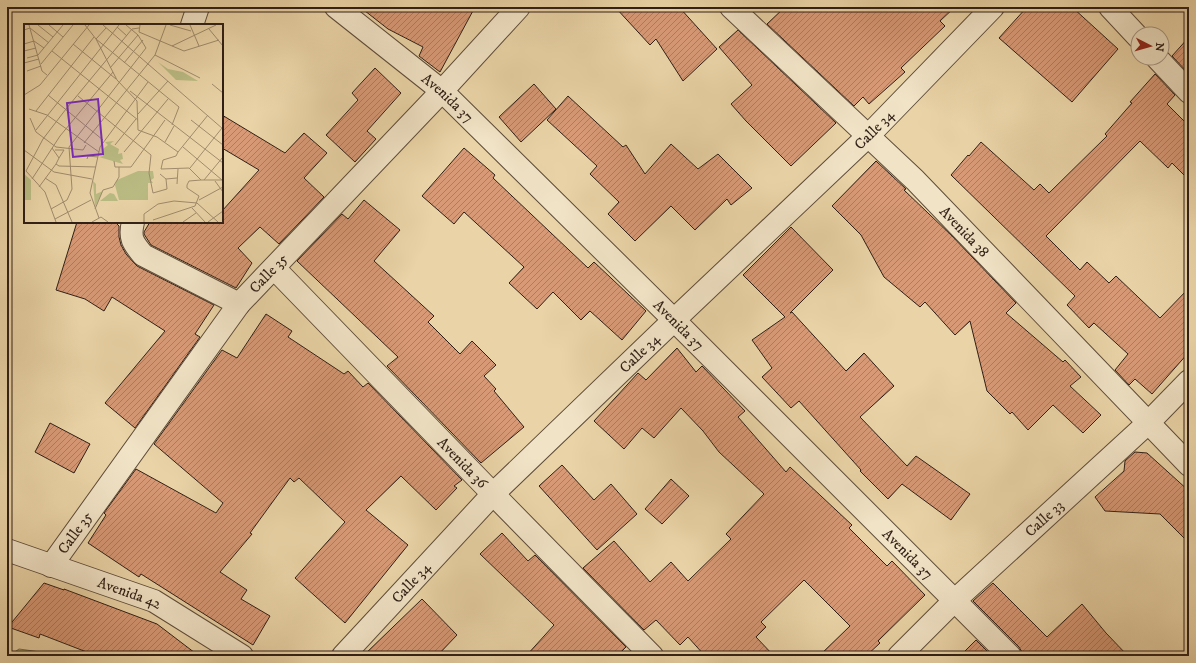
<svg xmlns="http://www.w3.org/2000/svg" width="1196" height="663" font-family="'IM FELL DW Pica',serif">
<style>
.forest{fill:url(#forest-firs);stroke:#756e4d}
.building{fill:url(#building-hatch);stroke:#301f16}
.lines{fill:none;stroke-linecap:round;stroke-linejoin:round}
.minor-casing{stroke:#5e4c3a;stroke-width:24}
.minor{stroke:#f1e3c6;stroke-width:22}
.labels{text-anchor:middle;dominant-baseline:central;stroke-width:3.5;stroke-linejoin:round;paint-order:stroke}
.street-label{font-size:15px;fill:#301f16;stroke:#f1e3c6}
.inset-road{fill:none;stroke:#a08c6d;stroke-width:1}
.view{fill:#7b2cbf;fill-opacity:0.15;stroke:#7b2cbf;stroke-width:2}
.inset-edge{fill:none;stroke:#301f16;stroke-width:2}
</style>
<defs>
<pattern id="forest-firs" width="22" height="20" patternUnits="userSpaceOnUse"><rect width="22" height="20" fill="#babc84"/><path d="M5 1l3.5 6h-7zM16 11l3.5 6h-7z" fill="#a0a171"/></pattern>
<pattern id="building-hatch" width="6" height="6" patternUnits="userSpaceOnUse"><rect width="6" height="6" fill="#d79976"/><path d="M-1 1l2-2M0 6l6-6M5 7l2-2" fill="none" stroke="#af7c60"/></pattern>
</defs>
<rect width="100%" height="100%" fill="#ead4a7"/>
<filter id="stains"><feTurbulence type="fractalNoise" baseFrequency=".005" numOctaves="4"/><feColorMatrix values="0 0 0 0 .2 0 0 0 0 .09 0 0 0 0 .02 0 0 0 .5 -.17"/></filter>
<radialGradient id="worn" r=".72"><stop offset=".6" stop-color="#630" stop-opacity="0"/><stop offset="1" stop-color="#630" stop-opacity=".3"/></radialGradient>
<path class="forest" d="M19,649L69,656H9Z"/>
<path class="building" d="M360,7H475L440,72L419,56L423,47L388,29Z
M615,7H679L717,49L683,81L656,39L650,45Z
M785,7H955L940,21L945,26L901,68L905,72L869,104L863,97L854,106L767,24Z
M1027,7H1072L1118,49L1072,102L999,38Z
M738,30L836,123L791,166L746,121L731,104L752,85L719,47Z
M1189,37V74L1172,56Z
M375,68L401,93L367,131L376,139L355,162L326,135L358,100L352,93Z
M1155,74L1175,95L1167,104L1189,126V180L1172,163L1168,168L1140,141L1046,236L1080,270L1087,262L1109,283L1116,276L1160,318L1189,288V352L1152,394L1135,379L1129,385L1115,370L1128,354L1094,323L1089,328L1067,305L1075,296L951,175L968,155L969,156L981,142L1034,190L1040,184L1049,193L1107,136L1105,134L1132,103L1130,102Z
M534,84L556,109L521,142L499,117Z
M568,96L623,147L626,145L645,174L671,144L698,169L718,154L752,188L731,205L727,199L695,230L671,206L635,241L608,214L619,202L590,174L597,166L547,120Z
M222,115L285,153L304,133L327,153L304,178L324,197L279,244L260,227L238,248L252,263L236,288L151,245L144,234V232L150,222H222V211L259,170L222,148Z
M464,148L495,175L493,178L588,268L594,262L646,311L622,340L590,311L581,320L553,292L537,309L509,283L524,267L464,212L454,224L422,196Z
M876,161L906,189L904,190L952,236L1016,303L1006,313L1063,362L1065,360L1081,377L1070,386L1101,415L1083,433L1053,405L1028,430L1012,412L1010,414L987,391L970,321L955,335L925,302L920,307L884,277L861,235L832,206Z
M364,200L400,230L374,261L434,316L428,322L460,354L472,341L496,365L484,376L496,389L494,391L524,427L481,463L387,366L398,357L297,261L342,214L348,219Z
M77,222H115L119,226V237L121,245L126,254L134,263L137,266L214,305L195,334L200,337L135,428L105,403L165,331L112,297L104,311L85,299L56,290Z
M791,227L833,270L790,313L792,312L846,371L864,353L894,386L860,417L907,466L916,456L970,494L951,520L902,484L888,499L860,471L861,470L799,401L791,408L762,377L772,368L752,340L785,317L743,275Z
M266,314L292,331L288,337L344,374L348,371L363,387L368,383L462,480L454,486L457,488L436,510L401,476L366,510L408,545L345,623L295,578L345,522L299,478L294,482L290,478L250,533L252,534L220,572L247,590L241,599L270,616L253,645L141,574L139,577L88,543L106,515L104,513L136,469L216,513L223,503L154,444L222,350L237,358Z
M677,348L696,372L702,366L745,411L738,417L786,472L790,467L852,525L849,528L887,566L892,561L925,595L878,641L880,643L866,656H819L850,626L804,580L761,622L766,627L756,637L774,656H705L688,637L680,645L656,620L644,630L583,568L614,541L650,582L671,562L688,581L731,539L726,534L764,494L719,452L703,431L681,408L654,438L642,428L624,449L594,421L638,373L646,380Z
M50,423L90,444L74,473L35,452Z
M1135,452L1147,453L1189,491V543L1160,514L1105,511L1095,497L1124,471L1125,461Z
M562,465L594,500L611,484L637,514L597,550L539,486Z
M671,479L689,496L662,524L645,509Z
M502,533L528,561L535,555L626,647L617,656H526L554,625L480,554Z
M44,583L64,590V589L157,624L199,656H97L40,634L39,638L8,627Z
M993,583L1047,637L1082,604L1106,633L1128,656H1022V652L1019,647L973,601Z
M422,599L457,635L437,656H363Z
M976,640L992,656H960Z"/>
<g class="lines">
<g class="minor-casing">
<g id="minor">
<path id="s1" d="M336,7L442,91L674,320L1010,656"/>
<path id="s2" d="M731,7L915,180L1189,465"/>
<path d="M1110,7L1138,37"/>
<path d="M192,25L198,7"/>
<path d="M1157,58L1189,92"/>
<path d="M133,222C129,238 133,243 143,255L239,304"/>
<path id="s3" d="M274,268L493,494L652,656"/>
<path id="s4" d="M7,550L154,601L242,656"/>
<path id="s5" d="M51,566L239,304L442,91L519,7"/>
<path id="s6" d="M343,656L493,494L674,320L868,136L993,7"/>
<path id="s7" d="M899,656L954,601L1148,423L1189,381"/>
</g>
</g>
<use href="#minor" class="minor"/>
</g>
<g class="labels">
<g class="street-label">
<text stroke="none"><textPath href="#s1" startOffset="144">Avenida 37</textPath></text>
<text stroke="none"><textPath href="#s6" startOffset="748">Calle 34</textPath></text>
<text stroke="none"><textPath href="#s2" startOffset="324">Avenida 38</textPath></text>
<text stroke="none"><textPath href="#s5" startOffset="365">Calle 35</textPath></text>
<text stroke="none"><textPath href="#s1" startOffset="468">Avenida 37</textPath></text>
<text stroke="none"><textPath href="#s6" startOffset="424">Calle 34</textPath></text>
<text stroke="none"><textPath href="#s3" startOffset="271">Avenida 36</textPath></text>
<text stroke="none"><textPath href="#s7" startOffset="200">Calle 33</textPath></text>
<text stroke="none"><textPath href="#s5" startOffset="41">Calle 35</textPath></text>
<text stroke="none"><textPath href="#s1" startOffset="792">Avenida 37</textPath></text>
<text stroke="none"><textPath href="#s6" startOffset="100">Calle 34</textPath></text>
<text stroke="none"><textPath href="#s4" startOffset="130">Avenida 42</textPath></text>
</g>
</g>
<g transform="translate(24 24)">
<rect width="199" height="199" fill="#ead4a7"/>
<path d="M134,38L144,45L159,48L174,57L152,56ZM90,117L86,120L95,125L94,130L98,129L99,135L96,136L99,140L75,133L79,132V125L84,121L81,118ZM114,147H129L130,154L127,156L129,159H124V176H95L91,161L93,156ZM0,150L7,156V176H0ZM69,157L72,160V170L79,167L71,183ZM86,169L90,170L94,177H76Z" fill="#babc84"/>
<path class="inset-road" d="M5,1L18,47L23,51M14,1L29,13M25,1L39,13M61,1L72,15L93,56L113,77L114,106L133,113L154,128L152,132L139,136L137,145L165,144L177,156H199M79,1L199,105M116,1L115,8L160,27L195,16M146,1L167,7M166,1L175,22M93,3L103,12M82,4L72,15L155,83L148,101M185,5L199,22M0,6L6,4L25,19M0,20L10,17L20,24M49,20L92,55M148,22L192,1M0,27L12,24M28,27L114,96M131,31L176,54M3,34L14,31L39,1M0,39L15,35M100,39L119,16M17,40L49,1M86,44L114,11M3,47L17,42M188,60L199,69M106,67L199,139M0,71L16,61L65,1M24,71L79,116M54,72L127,131L125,149L129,169L143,165L142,155M5,85L23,91L75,128M12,87L70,13M114,90L144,57M6,94L12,108L32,123L59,126L62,121M167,96L199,121M12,106L95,1M141,118L150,102M60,119L131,31L142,1M91,121L112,95M159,123L198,156M28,124L35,134L32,140L35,142L72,143M0,126L30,148L68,155M31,126H40L35,134M100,128L144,75M154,128L184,91M63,135L64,132L74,133M90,137L91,143H107L141,96M166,144L198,104M136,150L142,155L153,154M21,154L32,161L48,198M8,155L36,112L89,48M180,156L199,133M191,157L199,168M153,160L154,145M15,163L32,140M175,176L199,163M173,179L194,198M168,184L181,198M27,185L43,176L48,165L45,123L122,24L114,11L102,1M71,185L79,166L89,163L95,153V143M75,194L66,169L76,123L124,58M31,195L67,176M129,196L171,182L175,172L163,164V161L165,157L177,156M32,198L21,168L2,147L19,115L42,85L108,5L115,4M68,198L77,193L84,198M120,198V190L134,180L150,177L173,179M159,198L172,189M184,198L199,187"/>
<path class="view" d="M74,75L79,130L49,133L43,79Z"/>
<rect width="199" height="199" class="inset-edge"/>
</g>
<rect width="1196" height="663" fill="none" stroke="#ead4a7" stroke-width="24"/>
<rect x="8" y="8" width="1180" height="647" fill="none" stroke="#301f16" stroke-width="2"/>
<rect x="12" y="12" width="1172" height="639" fill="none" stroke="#301f16"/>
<g transform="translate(1150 46) rotate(96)"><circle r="19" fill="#f1e3c6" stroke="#a49580"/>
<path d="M0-3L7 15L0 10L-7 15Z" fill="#8f2418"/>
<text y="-6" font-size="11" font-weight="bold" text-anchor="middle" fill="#301f16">N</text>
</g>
<rect width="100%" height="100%" filter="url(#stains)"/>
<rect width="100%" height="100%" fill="url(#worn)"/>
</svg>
